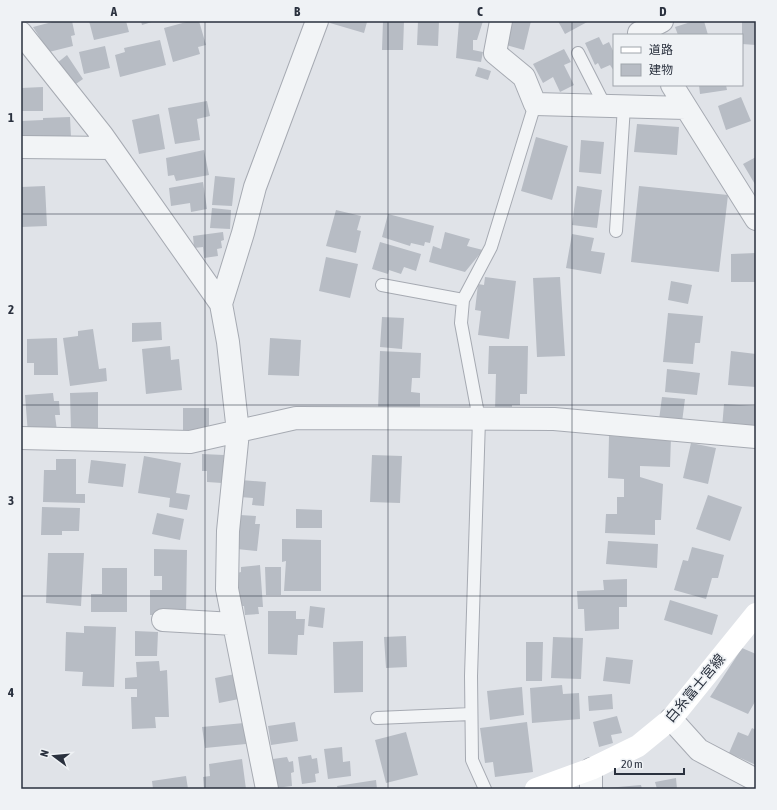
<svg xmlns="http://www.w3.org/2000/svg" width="777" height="810" font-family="'Asap Condensed','Noto Sans JP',sans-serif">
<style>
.building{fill:#b7bcc4}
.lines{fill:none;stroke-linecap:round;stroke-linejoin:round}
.service-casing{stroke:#a6aab2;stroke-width:14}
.minor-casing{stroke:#a6aab2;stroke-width:24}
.service{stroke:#f2f4f6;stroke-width:12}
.minor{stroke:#f2f4f6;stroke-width:22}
.secondary{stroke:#fff;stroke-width:22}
.grid{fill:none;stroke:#2a313e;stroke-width:1;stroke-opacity:0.55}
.labels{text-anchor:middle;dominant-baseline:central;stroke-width:3.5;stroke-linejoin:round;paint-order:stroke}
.street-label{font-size:14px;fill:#2a313e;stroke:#eff2f5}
.neatline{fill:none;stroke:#2a313e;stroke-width:1.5}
.grid-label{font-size:13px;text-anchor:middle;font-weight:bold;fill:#2a313e}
</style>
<rect width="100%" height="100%" fill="#e0e3e8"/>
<path class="building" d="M56,21H72L75,35L71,36L73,46L49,52L33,27Z
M89,21H126L129,32L94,40Z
M141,21H155L142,25Z
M190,21H199L206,45L198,47L200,54L173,62L164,28Z
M331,21H365L367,22L364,33L330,23Z
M383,21H404L403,50H382Z
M418,21H439L438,46L417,45Z
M459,21H483L477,40H473V50L483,52L481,62L456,58Z
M513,21H531L524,50L506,45Z
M558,21H589L565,34Z
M694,21H704L708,35H678L675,27Z
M742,21H756V45L742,44Z
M599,37L603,45L609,42L614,53V71L610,65L601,69L598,63L595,65L585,43Z
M160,40L166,65L120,77L115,55L125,52L124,48Z
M105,46L110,68L84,74L79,52Z
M564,49L571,62L564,65L574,85L560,92L553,77L543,83L533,64Z
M67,55L83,79L73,86L57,63Z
M478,67L491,71L488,80L475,76Z
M699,85H726L727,90L700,94Z
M43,87V111H21V88Z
M741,97L751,121L726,130L718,106Z
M207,101L210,116L197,119L200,140L175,144L168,108Z
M159,114L165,149L139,154L132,120Z
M70,117L71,137L21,138V121L43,120V118Z
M637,124L679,127L677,155L634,152Z
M536,137L568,146L552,200L521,191Z
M581,140L604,142L601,174L579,172Z
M204,150L209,175L176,181L174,175L168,176L166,158Z
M756,157V186L743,164Z
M215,176L235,178L232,206L212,205Z
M203,182L207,209L191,212L190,203L171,206L169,188Z
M45,186L47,226L21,227V187Z
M577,186L602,190L597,228L572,225Z
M639,186L728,195L719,272L631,262Z
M212,208L231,210L230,229L210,228Z
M336,210L361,216L357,230L361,231L356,253L326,246Z
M388,214L434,226L430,243L425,242L424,246L411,243L410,246L382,237Z
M223,232L224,240L221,241L222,248L217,249L218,256L204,258L203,247L194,248L193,236Z
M445,232L470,239L467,246L483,250L465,272L429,262L433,246L441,249Z
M572,234L594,238L591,251L605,253L601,274L566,268Z
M380,242L421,254L416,271L404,267L401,274L389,270L388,274L372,269Z
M756,253V282H731V254Z
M326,257L358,264L350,298L319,291Z
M485,277L516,281L509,339L478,335L481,311L475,310L478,284L484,285Z
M560,277L565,356L537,357L533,278Z
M671,281L692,285L688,304L668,300Z
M668,313L703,316L700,343H695L693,364L663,362Z
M382,317L404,318L402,349L380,347Z
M161,322L162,340L132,342V323Z
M93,329L99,369L106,368L107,381L70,386L63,338L78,336V331Z
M57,338L58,375H34V363H27V339Z
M270,338L301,340L299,376L268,375Z
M170,346L171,360L179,359L182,390L146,394L142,349Z
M489,346H528L527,394H520V405H512V411H495L496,374H488Z
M380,351L421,353L420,378H412L411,392L420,393V411L378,410Z
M731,351L756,354V387L728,385Z
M667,369L700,373L697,395L665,392Z
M98,392V430L71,431L70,393Z
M53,393L54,401H59L60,415H55L57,431L28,434L25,395Z
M662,397L685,399L682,422L659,420Z
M724,404L756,406V430L722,428Z
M183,408H209V430H183Z
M609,436L671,438L670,467L640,466V477L663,484L661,520H655V535L605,533L606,514H617V497H624V479L608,478Z
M691,443L716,448L708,484L683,478Z
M202,454L224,455L222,483L207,482V471H202Z
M372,455L402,456L400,503L370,502Z
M144,456L181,463L176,493L190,495L187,510L169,507L170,498L138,493Z
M56,459H76V494H85V503L43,502L44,470H56Z
M91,460L126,464L123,487L88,483Z
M241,480L266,482L264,506L252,505L253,498L240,497Z
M708,495L742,507L730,541L696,529Z
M42,507L80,508L79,531H62V535H41Z
M296,509L322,510V528H296Z
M157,513L184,519L180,540L152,534Z
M240,515L256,516L255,524H260L257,551L237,549Z
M282,539L321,540V591H284L286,561L282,562Z
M608,541L658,544L657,568L606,564Z
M692,547L724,555L718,578H712L706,599L674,590L683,560L688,561Z
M154,549L187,550L186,616L150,615V590H162V576H154Z
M48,553H84L81,606L46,603Z
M260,565L263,607H258L259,614L245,615L244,606H240L237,573L241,572V567Z
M265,567H281V595H266Z
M102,568H127V612H91V594H102Z
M627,579V607H619V629L585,631L584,609H578L577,591L604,590L603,580Z
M670,600L718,615L712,635L664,620Z
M310,606L325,608L323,628L308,626Z
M268,611H296V619H305L304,635H298L297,655L268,654Z
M84,626L116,627L114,687L82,686L83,672L65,671L66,632L84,633Z
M135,631L158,632L157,656H135Z
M406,636L407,667L386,668L384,637Z
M553,637L583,638L581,679L551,678Z
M363,641V692L334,693L333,642Z
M526,642H543L542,681H526Z
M742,648L756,654V700L748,714L710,697Z
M606,657L633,660L630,684L603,681Z
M159,661L160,671L167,670L169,717H155L156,728L132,729L131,697H137V689H125V678L137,677L136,662Z
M235,674L239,699L219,703L215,678Z
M562,685L563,694L579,693L580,719L532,723L530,688Z
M522,687L524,715L490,720L487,691Z
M612,694L613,709L589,711L588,696Z
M617,716L622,733L611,735L613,743L599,747L593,722Z
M295,722L298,741L271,745L268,726Z
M527,722L533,772L495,777L493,762L485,763L480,728Z
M244,723L246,744L205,748L202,727Z
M752,728L756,730V765L729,753L738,732L748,736Z
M406,732L418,775L386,783L375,740Z
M342,747L343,762L350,761L351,776L328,779L324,749Z
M311,755L312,759L317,758L319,773L315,774L316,782L302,784L298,757Z
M287,757L289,762L293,761L294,772L291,773L292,786L276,788L273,759Z
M242,759L246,789H204L203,777L210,776L209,764Z
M186,776L188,789H153L152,781Z
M676,778L677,789H657L655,782Z
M376,780L377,789H338L337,786Z
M641,785L642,789H607V788Z"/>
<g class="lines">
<g class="service-casing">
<path id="service" d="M578,53L605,106
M616,231L624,106
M382,285L463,300
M377,718L471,714
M485,789L472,760L471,676L479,419L461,323L463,300L491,247L535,104"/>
</g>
<g class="minor-casing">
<path id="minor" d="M501,21L495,53L524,77L535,104L686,108
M21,33L102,135L221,304
M639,33L662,21
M672,85L756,219
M21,147L111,148
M21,438L190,442L296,418L554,419L756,437
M163,620L234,624
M671,719L699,750L756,780
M591,769V789
M267,789L227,589L228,531L238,432L228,342L221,304L243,233L255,187L317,21"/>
</g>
<use href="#service" class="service"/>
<use href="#minor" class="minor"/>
<path class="secondary" d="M536,789L591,769L638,746L671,719L756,614"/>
</g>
<path class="grid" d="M205,21V789M388,21V789M572,21V789M21,214H756M21,405H756M21,596H756"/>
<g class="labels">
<g class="street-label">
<text transform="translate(695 688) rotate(-50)">白糸富士宮線</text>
</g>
</g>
<rect width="777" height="810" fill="none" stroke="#eff2f5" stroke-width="44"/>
<rect x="613" y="34" width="130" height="52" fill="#eff2f5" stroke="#a0a5ac"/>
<rect x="621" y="47" width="20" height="6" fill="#ffffff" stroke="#a0a5ac"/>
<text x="649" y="54" font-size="12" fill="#2a313e">道路</text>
<rect x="621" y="64" width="20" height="12" fill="#b7bcc4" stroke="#a0a5ac"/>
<text x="649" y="74" font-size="12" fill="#2a313e">建物</text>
<g transform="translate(54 756) rotate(286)" stroke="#eff2f5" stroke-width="3" paint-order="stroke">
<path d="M0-3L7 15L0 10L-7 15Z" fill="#2a313e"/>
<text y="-6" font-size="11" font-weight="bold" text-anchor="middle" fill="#2a313e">N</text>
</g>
<path d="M615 768v6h69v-6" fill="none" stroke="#2a313e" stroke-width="2"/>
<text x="621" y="768" font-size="12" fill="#2a313e" stroke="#eff2f5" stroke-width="3" paint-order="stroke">20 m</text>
<rect x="22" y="22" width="733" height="766" class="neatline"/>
<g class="grid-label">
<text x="114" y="16">A</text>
<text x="297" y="16">B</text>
<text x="480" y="16">C</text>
<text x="663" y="16">D</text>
<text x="11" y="122">1</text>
<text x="11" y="314">2</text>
<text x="11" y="505">3</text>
<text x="11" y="697">4</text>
</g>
</svg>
